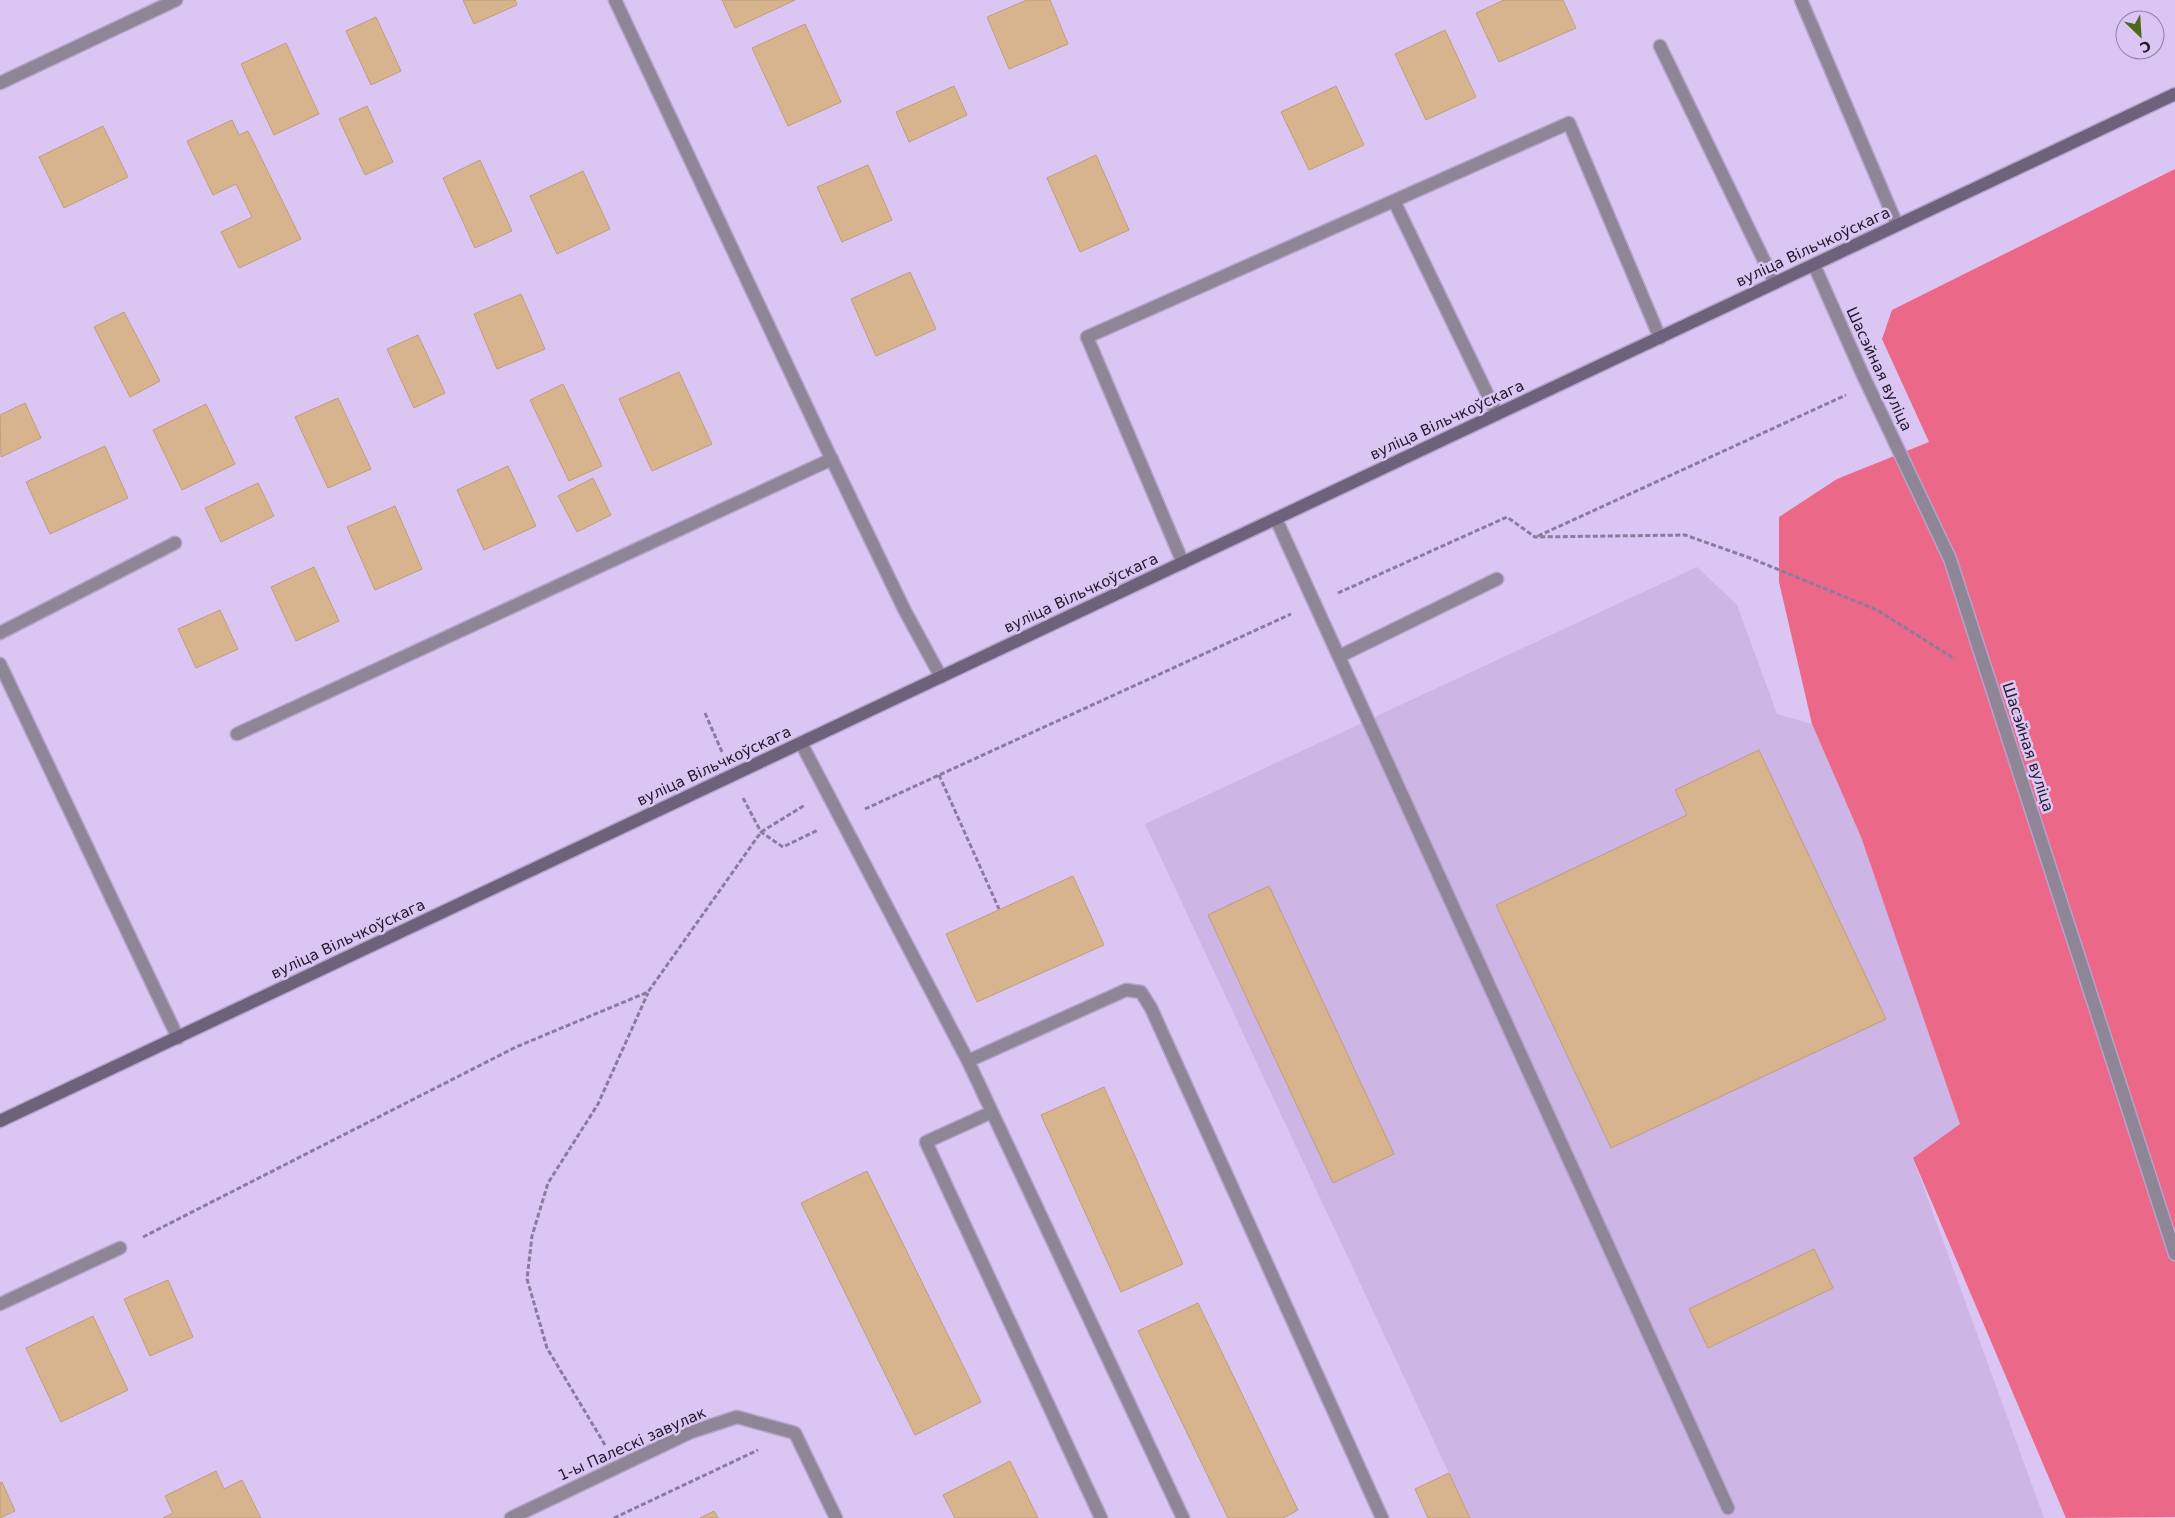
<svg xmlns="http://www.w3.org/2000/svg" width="2175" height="1518" font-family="'DejaVu Sans',sans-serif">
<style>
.built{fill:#cdb5e6}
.forest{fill:#ec6889}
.building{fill:#d7b38e;stroke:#c09d79}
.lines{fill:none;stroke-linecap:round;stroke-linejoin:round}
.service-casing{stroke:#b6a3ca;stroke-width:15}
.minor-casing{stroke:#b6a3ca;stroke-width:15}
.secondary-casing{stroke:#b6a3ca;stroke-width:15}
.path{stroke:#8b7b9c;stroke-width:3;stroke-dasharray:5 2.5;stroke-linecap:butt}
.service{stroke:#8e8597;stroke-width:12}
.minor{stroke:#8e8597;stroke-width:12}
.secondary{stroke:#6e617b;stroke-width:12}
.labels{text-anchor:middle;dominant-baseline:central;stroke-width:5;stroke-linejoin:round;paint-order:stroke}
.street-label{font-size:15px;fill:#211929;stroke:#dbc5f2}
</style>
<rect width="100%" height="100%" fill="#dbc5f2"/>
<path class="built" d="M1697,567L1737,605L1777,714L1812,724L1861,837L1961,1125L1913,1158L2044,1518H1470L1145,824Z"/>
<path class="forest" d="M2175,169V1517L2066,1518L1913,1158L1960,1124L1861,837L1812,724L1779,582V517L1837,479L1929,442L1882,339L1892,310Z"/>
<path class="building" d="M463,0H515L517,5L474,24Z
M722,0H795L735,28Z
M1027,0H1050L1068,44L1009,69L987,17Z
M1504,0H1563L1576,28L1499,62L1476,13Z
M376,17L401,71L371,85L346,31Z
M805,24L841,102L788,126L752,48Z
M1445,30L1476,97L1426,120L1395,54Z
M286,43L319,114L274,135L241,64Z
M954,86L967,115L909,142L896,112Z
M1336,86L1364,145L1309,170L1281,112Z
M367,106L393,162L365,175L339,119Z
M232,120L239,135L248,131L301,239L239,268L221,232L252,217L236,184L213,195L187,141Z
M103,126L128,177L64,208L39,157Z
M1096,155L1129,230L1080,252L1047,178Z
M480,160L512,231L475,248L443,178Z
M868,165L892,220L842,242L817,187Z
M583,171L610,229L557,254L530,196Z
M910,272L936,329L876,356L851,299Z
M521,294L545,349L497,369L474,314Z
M124,312L160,381L130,397L94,327Z
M418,335L445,393L414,408L387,349Z
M679,372L712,444L652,471L619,399Z
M563,384L602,466L569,481L530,400Z
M338,398L371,469L328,488L295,417Z
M25,403L41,438L1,457L0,415Z
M206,404L235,464L182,490L153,430Z
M105,446L128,498L50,534L26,482Z
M508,466L536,526L484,550L457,490Z
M593,478L611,515L577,532L558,496Z
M258,483L274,516L221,542L205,508Z
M395,506L422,569L375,590L347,527Z
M314,567L339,621L296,641L271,587Z
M220,610L238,649L196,668L178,629Z
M1759,750L1886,1019L1611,1148L1496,905L1687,815L1675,790Z
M1073,876L1104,945L977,1002L946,934Z
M1269,886L1394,1154L1333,1183L1208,915Z
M1104,1087L1183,1264L1121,1292L1041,1115Z
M867,1171L981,1402L915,1435L801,1203Z
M1814,1249L1833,1288L1708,1348L1689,1309Z
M168,1280L193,1337L150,1356L124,1299Z
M1198,1303L1298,1510L1283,1518H1228L1138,1331Z
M93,1316L128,1390L61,1422L26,1348Z
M1010,1461L1038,1518H955L943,1495Z
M216,1471L224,1489L242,1480L261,1518H163L173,1513L165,1496Z
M1449,1473L1470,1518H1428L1415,1489Z
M2,1482L15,1511L0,1518V1483Z
M714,1511L718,1518H700Z"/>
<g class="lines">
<g class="service-casing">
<path id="service" d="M1801,0L1897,225
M1660,46L1775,283
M1394,201L1497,414
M1276,519L1728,1508
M1183,563L1087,337L1569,123L1660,338
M0,633L175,543
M1340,656L1497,579
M0,664L178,1038
M237,734L832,459
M801,743L968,1061L1126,990L1141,992L1151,1008L1382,1518
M968,1061L1183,1518
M992,1112L926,1142L1101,1518"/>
</g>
<g class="minor-casing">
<path id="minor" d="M615,0L821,437L905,611L941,677
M0,83L176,0
M1814,265L1862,373L1950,559L2175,1254
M0,1304L120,1248
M511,1518L691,1432L737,1417L795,1433L836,1518"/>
</g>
<g class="secondary-casing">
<path id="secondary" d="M0,1121L2175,94"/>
</g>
<path class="path" d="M1538,536L1846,395
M1338,593L1507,517L1535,537L1685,535L1750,558L1877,610L1955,659
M705,713L722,752
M939,775L999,909
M743,798L761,832L783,847L818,830
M865,809L1291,614
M143,1237L516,1047L648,992L761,832L805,805
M605,1445L547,1348L527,1279L532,1236L548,1183L598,1104L648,993
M614,1518L758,1450"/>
<use href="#service" class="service"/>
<use href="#minor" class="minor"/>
<use href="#secondary" class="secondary"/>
</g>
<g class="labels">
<g class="street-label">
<text transform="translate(1813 247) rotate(-25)">вуліца Вільчкоўскага</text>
<text transform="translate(1879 369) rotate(65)">Шасэйная вуліца</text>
<text transform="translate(1447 420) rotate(-25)">вуліца Вільчкоўскага</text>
<text transform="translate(1081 593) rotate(-25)">вуліца Вільчкоўскага</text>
<text transform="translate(2028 747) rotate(72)">Шасэйная вуліца</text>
<text transform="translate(714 766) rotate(-25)">вуліца Вільчкоўскага</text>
<text transform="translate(348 939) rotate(-25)">вуліца Вільчкоўскага</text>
<text transform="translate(632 1444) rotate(-24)">1-ы Палескі завулак</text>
</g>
</g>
<g transform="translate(2140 35) rotate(155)"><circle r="24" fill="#dbc5f2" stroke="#9180a2"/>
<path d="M0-4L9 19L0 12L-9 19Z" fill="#4c6719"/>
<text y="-8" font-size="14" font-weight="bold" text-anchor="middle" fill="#211929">С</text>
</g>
</svg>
